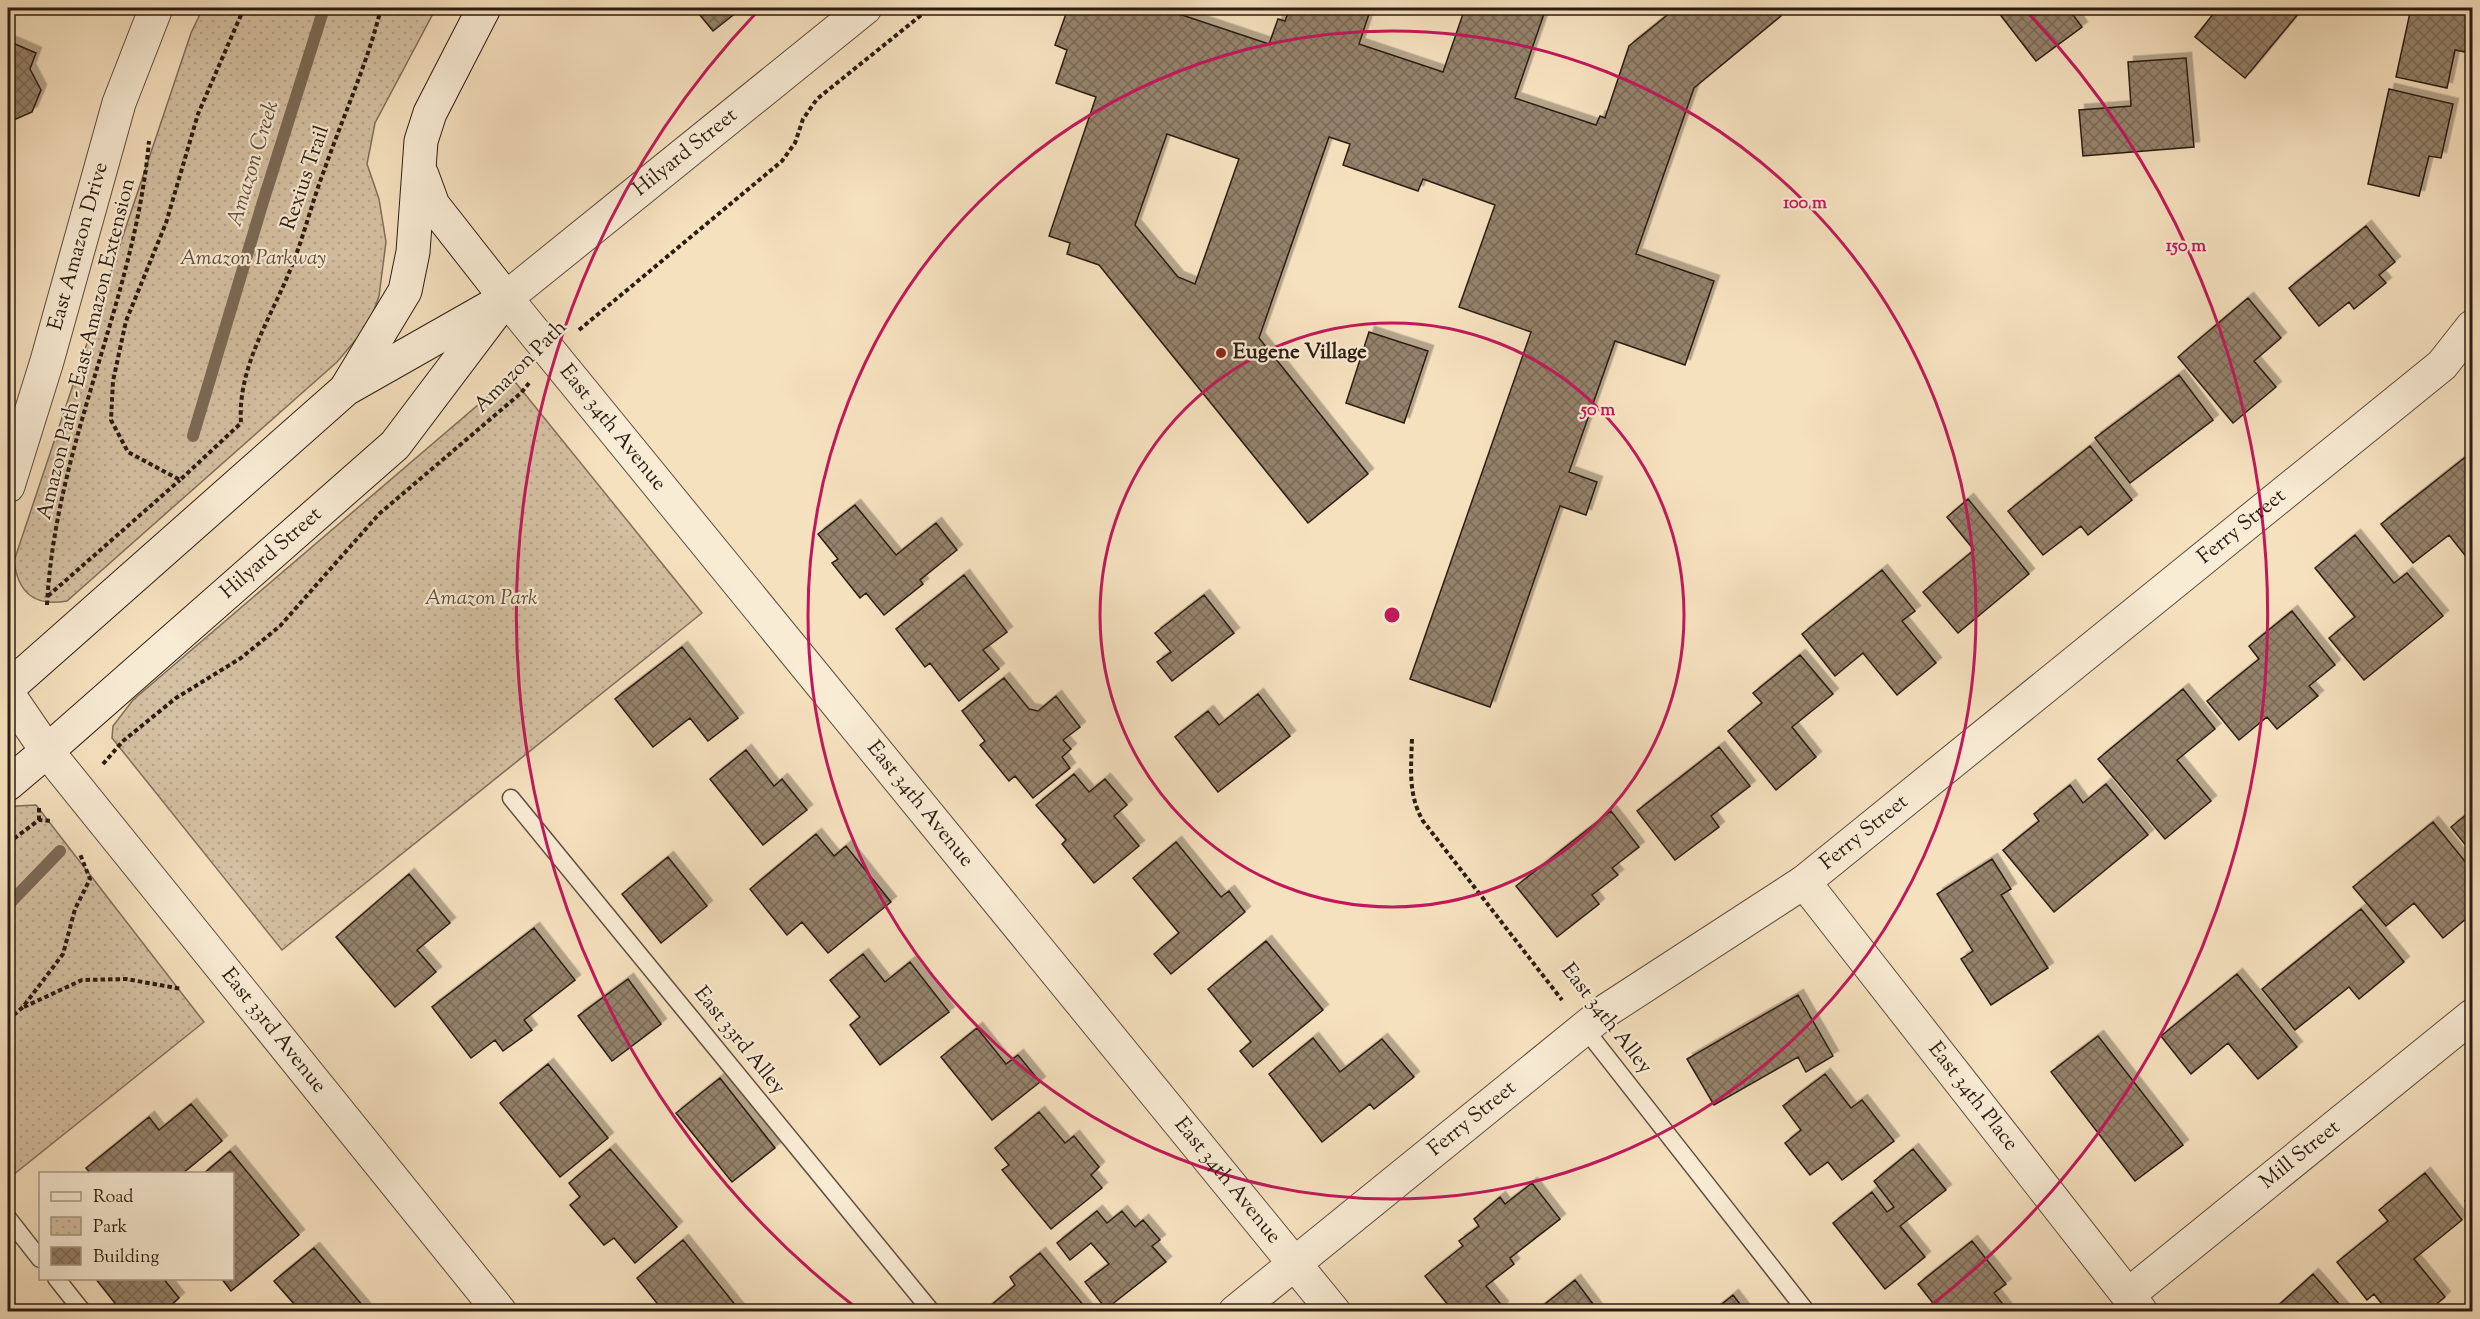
<svg xmlns="http://www.w3.org/2000/svg" width="2480" height="1319" font-family="'Sorts Mill Goudy',serif">
<style>
.park{fill:url(#park-dots);stroke:#806e5a;stroke-width:1.5}
.lines{fill:none;stroke-linecap:round;stroke-linejoin:round}
.stream{stroke:#7c6a56;stroke-width:12}
.building{fill:url(#building-cross-hatch);stroke:#2c1c12;stroke-width:1.5;fill-rule:evenodd;filter:url(#shadow)}
.service-casing{stroke:#5e4d3d;stroke-width:19}
.minor-casing{stroke:#5e4d3d;stroke-width:35}
.tertiary-casing{stroke:#5e4d3d;stroke-width:35}
.secondary-casing{stroke:#2c1c12;stroke-width:35}
.path{stroke:#2c1c12;stroke-width:4;stroke-dasharray:4.5 3;stroke-linecap:butt}
.service{stroke:#f9ecd5;stroke-width:16}
.minor{stroke:#f9ecd5;stroke-width:33}
.tertiary{stroke:#f9ecd5;stroke-width:33}
.secondary{stroke:#f9ecd5;stroke-width:33}
.ring{fill:none;stroke:#c2185b;stroke-width:3}
.poi-dot{fill:#8f2418;stroke:#f9ecd5;stroke-width:2}
.labels{text-anchor:middle;dominant-baseline:central;stroke-width:4.5;stroke-linejoin:round;paint-order:stroke}
.street-label{font-size:21px;fill:#2c1c12;stroke:#f9ecd5}
.park-label{font-size:21px;font-style:italic;fill:#5e4d3d;stroke:#f9ecd5}
.poi-label{font-size:21px;font-weight:bold;fill:#2c1c12;stroke:#f9ecd5;text-anchor:start}
.water-label{font-size:22px;font-style:italic;fill:#615040;stroke:#f9ecd5}
.centre{fill:#c2185b;stroke:#f9ecd5;stroke-width:3}
.ring-label{font-size:18px;text-anchor:middle;font-weight:bold;fill:#c2185b;stroke:#f9ecd5;stroke-width:4.5;stroke-linejoin:round;paint-order:stroke}
</style>
<defs>
<pattern id="park-dots" width="8" height="8" patternUnits="userSpaceOnUse" patternTransform="scale(1.5)"><rect width="8" height="8" fill="#d4c0a2"/><path d="M2 2h.1M6 6h.1" fill="none" stroke="#b6a48a" stroke-width="1.8" stroke-linecap="round"/></pattern>
<pattern id="building-cross-hatch" width="8" height="8" patternUnits="userSpaceOnUse" patternTransform="scale(1.5)"><rect width="8" height="8" fill="#95826c"/><path d="M0 0l8 8M0 8l8-8" fill="none" stroke="#7a6a57"/></pattern>
<filter id="shadow"><feDropShadow dx="5.5" dy="-5.5" stdDeviation="0" flood-color="#0004"/></filter>
</defs>
<rect width="100%" height="100%" fill="#f6e1bf"/>
<filter id="stains"><feTurbulence type="fractalNoise" baseFrequency=".00333" numOctaves="4"/><feColorMatrix values="0 0 0 0 .2 0 0 0 0 .09 0 0 0 0 .02 0 0 0 .5 -.17"/></filter>
<radialGradient id="worn" r=".72"><stop offset=".6" stop-color="#630" stop-opacity="0"/><stop offset="1" stop-color="#630" stop-opacity=".3"/></radialGradient>
<path class="park" d="M203,8H436L375,123L367,164L379,199L386,242L379,296L369,324L337,362L67,601C35,607 18,593 14,561L191,33Z
M509,383H516L702,613L282,950L112,738L113,726L133,700L499,387Z
M36,805L204,1022L8,1179V809L16,806Z"/>
<g class="lines">
<path class="stream" d="M193,436L262,205L324,8
M8,905L60,851"/>
</g>
<path class="building" d="M694,8H742L713,31Z
M1068,8H1161L1269,44L1278,19L1285,21L1290,8H1371L1359,44L1443,72L1465,8H1546L1515,98L1596,125L1600,116L1605,118L1629,46L1676,8H1774L1781,16L1694,88L1636,254L1714,281L1685,365L1615,341L1569,472L1597,482L1586,515L1560,506L1490,707L1410,679L1531,332L1459,307L1495,205L1423,179L1418,191L1343,165L1350,144L1329,137L1259,338L1368,474L1308,523L1099,265L1067,254L1070,243L1049,236L1096,97L1056,83L1067,50L1055,45ZM1167,134L1239,159L1195,284L1178,277L1135,225Z
M1995,8H2068L2082,27L2036,61Z
M2218,8H2303L2245,78L2195,37Z
M2411,8H2472L2465,52L2455,50L2447,88L2396,77Z
M8,41L36,53L30,69L41,90L32,112L9,122Z
M2186,58L2194,147L2083,156L2079,110L2131,106L2128,62Z
M2389,89L2453,104L2441,158L2429,156L2419,196L2368,184Z
M2366,226L2395,262L2379,275L2386,283L2354,309L2349,302L2319,326L2289,288Z
M2248,298L2281,338L2254,361L2276,387L2233,423L2178,357Z
M1369,332L1428,351L1404,423L1346,403Z
M2179,375L2213,420L2130,483L2095,438Z
M2090,446L2132,500L2088,535L2081,526L2043,555L2008,511Z
M2468,455L2472,460V564L2449,535L2413,563L2381,524Z
M1968,499L2029,574L1958,633L1923,592L1974,550L1947,517Z
M855,505L896,555L936,523L957,550L920,580L923,584L884,615L866,593L860,598L832,563L838,559L818,534Z
M2355,535L2394,583L2407,573L2443,616L2364,680L2329,638L2355,617L2315,568Z
M1882,570L1915,611L1902,621L1936,663L1897,695L1863,653L1835,676L1802,634Z
M964,575L1007,632L983,650L999,669L959,701L930,663L925,667L896,629Z
M1204,595L1234,633L1172,681L1157,662L1171,652L1155,633Z
M2292,611L2335,665L2309,686L2318,696L2277,729L2267,717L2239,740L2207,701L2259,659L2249,646Z
M682,647L738,718L708,741L690,718L653,747L615,699Z
M1800,655L1833,694L1792,727L1816,757L1776,790L1728,731L1762,703L1753,693Z
M1004,678L1029,709L1038,711L1056,696L1080,727L1063,740L1071,749L1062,757L1070,768L1033,798L1015,776L1009,781L980,745L985,741L962,711Z
M2183,689L2215,729L2177,760L2211,801L2165,839L2098,759Z
M1258,694L1290,736L1218,792L1175,737L1208,711L1219,725Z
M1719,747L1750,786L1711,816L1719,827L1675,860L1637,811Z
M746,750L774,786L782,779L807,810L763,845L710,779Z
M1074,774L1089,792L1105,779L1127,805L1114,816L1139,846L1094,883L1062,844L1066,840L1036,805Z
M2106,784L2148,835L2054,912L2003,850L2039,821L2034,814L2070,785L2083,803Z
M2472,810V853L2451,827Z
M1611,811L1639,847L1612,868L1618,875L1592,895L1599,904L1557,937L1516,886Z
M2433,822L2472,870V914L2443,938L2414,903L2386,926L2353,887Z
M816,834L834,856L846,846L891,902L828,953L802,922L787,935L750,889Z
M1176,842L1221,897L1229,891L1245,912L1171,974L1154,954L1179,933L1133,878Z
M668,857L707,906L661,943L622,894Z
M1992,859L2011,889L2001,895L2048,968L1991,1005L1961,959L1973,951L1937,894Z
M409,874L450,923L417,950L436,972L395,1007L336,937Z
M2361,909L2404,962L2359,999L2349,987L2295,1030L2262,989Z
M534,928L575,980L524,1020L532,1030L503,1051L495,1040L471,1058L432,1007Z
M1266,941L1323,1010L1253,1067L1240,1051L1251,1042L1208,989Z
M863,954L885,982L910,962L949,1012L880,1065L850,1025L860,1017L830,980Z
M2237,974L2297,1047L2258,1079L2228,1043L2191,1074L2161,1036Z
M628,979L661,1024L612,1061L578,1016Z
M1798,995L1833,1056L1806,1072L1798,1057L1714,1105L1687,1059Z
M977,1028L1006,1064L1018,1055L1040,1082L992,1120L941,1057Z
M2098,1036L2183,1145L2135,1181L2051,1072Z
M1313,1038L1340,1072L1382,1039L1414,1077L1374,1109L1370,1104L1322,1142L1269,1074Z
M548,1064L608,1138L560,1177L500,1103Z
M1825,1074L1851,1108L1862,1100L1894,1141L1842,1180L1828,1162L1810,1175L1785,1143L1801,1130L1783,1106Z
M720,1078L775,1148L732,1182L676,1113Z
M191,1104L222,1141L182,1174H91L86,1168L149,1117L159,1130Z
M1039,1112L1065,1143L1074,1136L1099,1167L1091,1175L1102,1188L1051,1229L1002,1170L1009,1165L995,1148Z
M610,1149L677,1227L635,1263L614,1238L604,1245L570,1205L580,1197L569,1183Z
M1913,1149L1946,1190L1900,1226L1925,1257L1885,1289L1833,1223L1872,1192L1887,1212L1894,1207L1874,1181Z
M230,1151L299,1235L231,1291L221,1278H232V1174H203Z
M2425,1173L2462,1220L2414,1259L2445,1297L2427,1312H2388L2374,1294L2367,1300L2337,1262L2388,1221L2379,1210Z
M1532,1183L1560,1219L1510,1258L1514,1264L1486,1286L1503,1307L1497,1312H1450L1452,1310L1425,1276L1463,1246L1459,1241L1479,1226L1474,1219L1500,1197L1505,1204Z
M2472,1195V1211L2465,1201Z
M1097,1211L1107,1223L1122,1211L1135,1227L1143,1220L1160,1240L1152,1246L1166,1262L1106,1309L1085,1282L1109,1264L1091,1243L1070,1260L1057,1243Z
M683,1240L741,1312H664L637,1278Z
M1972,1241L2006,1284L1994,1293L2009,1312H1940L1918,1284Z
M314,1248L368,1312H301L274,1281Z
M1040,1253L1089,1312H983L1015,1285L1010,1277Z
M2313,1274L2346,1312H2271Z
M95,1278H163L179,1298L164,1312H122Z
M1575,1280L1599,1312H1535Z
M1733,1295L1746,1312H1712Z"/>
<g class="lines">
<g class="service-casing">
<path id="service" d="M511,798L932,1312
M1585,1029L1807,1312
M8,1218L40,1259
M56,1278L83,1312"/>
</g>
<g class="minor-casing">
<g id="minor">
<path id="s1" d="M506,298L1334,1312"/>
<path id="s2" d="M47,751L500,1312"/>
<path id="s3" d="M1804,882L2141,1312"/>
<path id="s4" d="M2128,1295L2472,1016"/>
<path id="s5" d="M1235,1312L1607,1010L1804,882L2442,365L2472,327"/>
</g>
</g>
<g class="tertiary-casing">
<g id="tertiary">
<path id="s6" d="M506,298L865,8"/>
<path id="s7" d="M8,486L47,361L119,103L156,8"/>
<path d="M8,694L47,751"/>
</g>
</g>
<g class="secondary-casing">
<g id="secondary">
<path d="M422,175L433,205L506,298"/>
<path d="M347,387L405,291L413,252L421,141L430,113L484,8"/>
<path d="M8,688L346,389L494,305"/>
<path id="s8" d="M8,784L47,751L395,445L506,298"/>
</g>
</g>
<path class="path" d="M244,8L198,114L166,223L126,321L113,381L111,420L128,452L180,480L241,423C237,366 273,315 293,263C305,232 313,199 325,168C344,114 368,62 381,8
M579,330L782,161L795,143L803,119L817,99L930,8
M48,596L180,480
M47,605C55,445 135,300 149,141
M1412,739C1411,769 1408,795 1423,821L1562,1000
M103,764L123,741L176,698L241,658L280,626L379,514L521,393L529,383
M39,820V807
M8,843L39,820L53,821
M24,1007L82,980L126,979L182,989
M8,1020L23,1007L63,954L75,909L90,879L80,854"/>
<use href="#service" class="service"/>
<use href="#minor" class="minor"/>
<use href="#tertiary" class="tertiary"/>
<use href="#secondary" class="secondary"/>
</g>
<g class="ring">
<circle cx="1392" cy="615" r="292"/>
<circle cx="1392" cy="615" r="584"/>
<path d="M859 1310A876 876 0 0 1 757 12M2027 12A876 876 0 0 1 1925 1310"/>
</g>
<circle class="poi-dot" cx="1221" cy="353" r="6"/>
<g class="labels">
<g class="street-label">
<text stroke="none"><textPath href="#s6" startOffset="231">Hilyard Street</textPath></text>
<text transform="translate(306 178) rotate(-71)">Rexius Trail</text>
<text stroke="none"><textPath href="#s7" startOffset="250">East Amazon Drive</textPath></text>
<text transform="translate(87 349) rotate(-76)">Amazon Path - East Amazon Extension</text>
<text transform="translate(521 367) rotate(-45)">Amazon Path</text>
<text stroke="none"><textPath href="#s1" startOffset="168">East 34th Avenue</textPath></text>
<text stroke="none"><textPath href="#s5" startOffset="1278">Ferry Street</textPath></text>
<text stroke="none"><textPath href="#s8" startOffset="350">Hilyard Street</textPath></text>
<text stroke="none"><textPath href="#s1" startOffset="654">East 34th Avenue</textPath></text>
<text stroke="none"><textPath href="#s5" startOffset="792">Ferry Street</textPath></text>
<text transform="translate(1606 1019) rotate(52)">East 34th Alley</text>
<text stroke="none"><textPath href="#s2" startOffset="360">East 33rd Avenue</textPath></text>
<text transform="translate(739 1041) rotate(51)">East 33rd Alley</text>
<text stroke="none"><textPath href="#s3" startOffset="273">East 34th Place</textPath></text>
<text stroke="none"><textPath href="#s5" startOffset="306">Ferry Street</textPath></text>
<text stroke="none"><textPath href="#s4" startOffset="222">Mill Street</textPath></text>
<text stroke="none"><textPath href="#s1" startOffset="1140">East 34th Avenue</textPath></text>
</g>
<g class="park-label">
<text x="253" y="259">Amazon Parkway</text>
<text x="481" y="599">Amazon Park</text>
</g>
<g class="poi-label">
<text x="1233" y="353">Eugene Village</text>
</g>
<g class="water-label">
<text transform="translate(254 164) rotate(-73)">Amazon Creek</text>
</g>
</g>
<circle cx="1392" cy="615" r="9" class="centre"/>
<g class="ring-label">
<text x="1805" y="208">100 m</text>
<text x="2186" y="251">150 m</text>
<text x="1598" y="415">50 m</text>
</g>
<rect width="2480" height="1319" fill="none" stroke="#f6e1bf" stroke-width="30"/>
<rect x="9" y="9" width="2462" height="1301" fill="none" stroke="#2c1c12" stroke-width="3"/>
<rect x="15" y="15" width="2450" height="1289" fill="none" stroke="#2c1c12" stroke-width="1.5"/>
<rect x="39" y="1172" width="195" height="108" fill="#f9ecd5" stroke="#a79987" stroke-width="1.5"/>
<rect x="51" y="1192" width="30" height="9" fill="#f9ecd5" stroke="#a79987" stroke-width="1.5"/>
<text x="93" y="1202" font-size="18" fill="#2c1c12">Road</text>
<rect x="51" y="1217" width="30" height="18" fill="url(#park-dots)" stroke="#a79987" stroke-width="1.5"/>
<text x="93" y="1232" font-size="18" fill="#2c1c12">Park</text>
<rect x="51" y="1247" width="30" height="18" fill="url(#building-cross-hatch)" stroke="#a79987" stroke-width="1.5"/>
<text x="93" y="1262" font-size="18" fill="#2c1c12">Building</text>
<rect width="100%" height="100%" filter="url(#stains)"/>
<rect width="100%" height="100%" fill="url(#worn)"/>
</svg>
